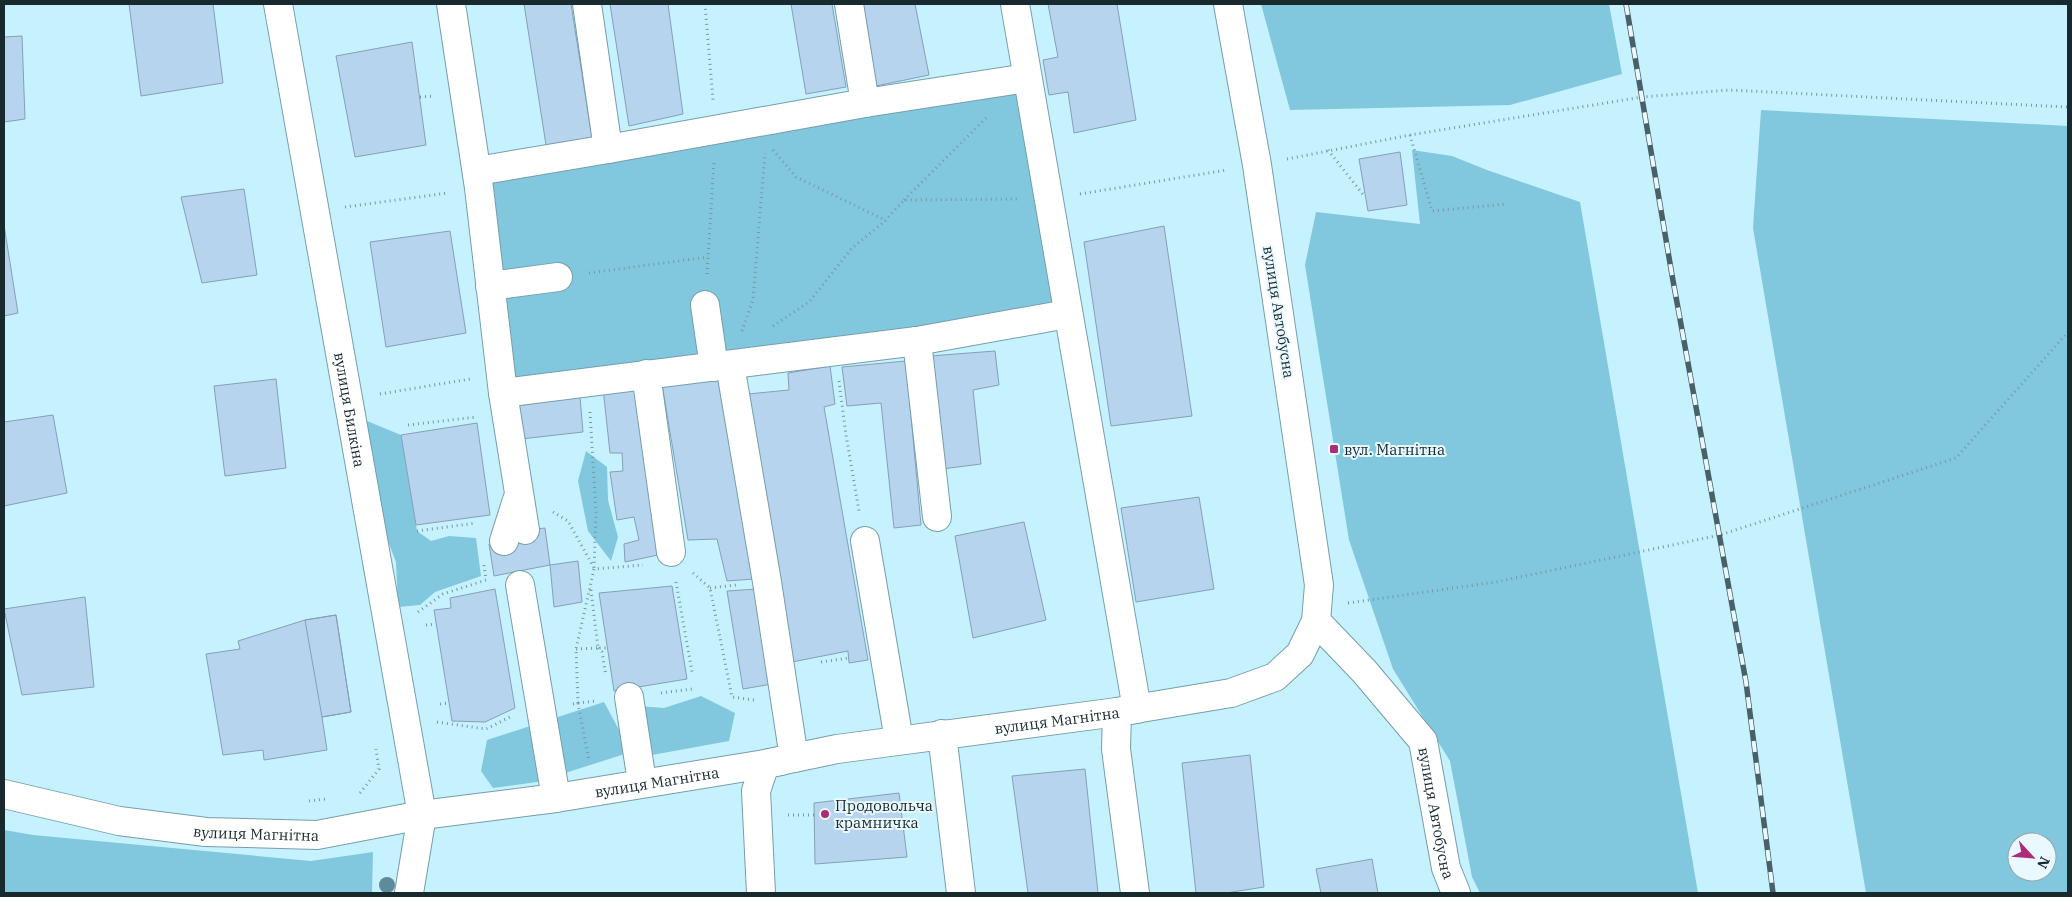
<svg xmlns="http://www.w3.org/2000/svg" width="2072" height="897" font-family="'IBM Plex Serif',serif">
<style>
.green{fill:#81c8df;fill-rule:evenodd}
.building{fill:#b7d4ee;stroke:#84a0b9}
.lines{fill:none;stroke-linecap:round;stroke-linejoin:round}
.minor-casing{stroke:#769eab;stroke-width:30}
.path{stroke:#7898a1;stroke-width:3;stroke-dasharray:1 4;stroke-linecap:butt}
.minor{stroke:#fff;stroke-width:28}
.rail-casing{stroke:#486068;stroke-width:5.5}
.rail{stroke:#e9f9ff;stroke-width:4;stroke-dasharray:11;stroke-linecap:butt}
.tree{fill:#5c8c9a}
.poi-dot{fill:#ac2c7a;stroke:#e9f9ff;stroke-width:2}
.labels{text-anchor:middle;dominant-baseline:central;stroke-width:4;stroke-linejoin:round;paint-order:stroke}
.street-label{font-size:15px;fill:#192a2f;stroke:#e9f9ff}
.poi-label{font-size:15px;fill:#192a2f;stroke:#e9f9ff;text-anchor:start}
</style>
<rect width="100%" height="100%" fill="#c6f1ff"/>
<path class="green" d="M1261,4H1609L1622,74L1510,105L1290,110Z
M1027,78L1067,314L503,393L477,171Z
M1761,110L2068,126V893H1866L1753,228ZM2017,842H2047V872H2017Z
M1412,150L1452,156L1487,170L1580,202L1698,893H1480L1472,877L1450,761L1393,669L1349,540L1305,265L1316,212L1420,224Z
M367,421L401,435L417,531L431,541L449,536L476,538L481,576L435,592L420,605L398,607L396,562L366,484Z
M586,451L607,467L608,500L618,537L611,561L588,531L578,481Z
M701,696L735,713L729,741L652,755L638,706L664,708Z
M604,702L631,752L537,782L493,788L481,771L487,740Z
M4,830L33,835L311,861L373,852L372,893H4Z"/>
<path class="building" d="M129,4H213L223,83L141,96Z
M524,4H571L592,138L546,145Z
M610,4H668L683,114L629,126Z
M791,4H832L846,87L806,94Z
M863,4H915L929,75L876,86Z
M1048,4H1117L1136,120L1074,133L1068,92L1049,95L1043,60L1058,57Z
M22,36L25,119L4,122V37Z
M412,42L426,145L355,157L336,56Z
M1400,152L1407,205L1368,211L1359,159Z
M244,189L257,275L202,283L181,197Z
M4,225L18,313L4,316Z
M1164,226L1192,416L1111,426L1084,242Z
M450,231L466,333L386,347L370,242Z
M995,351L999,385L973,390L981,464L942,469L930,356Z
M906,361L921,525L894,528L881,403L847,406L842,367Z
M830,366L835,404L824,407L868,660L849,663L848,651L792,662L748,394L789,390L788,373Z
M718,378L754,579L727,581L717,539L688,540L662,384Z
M276,379L286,468L225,476L214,386Z
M638,385L658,555L625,562L624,544L639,540L634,517L617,520L610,472L623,471L622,453H610L603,388Z
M580,397L583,432L521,439L515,406Z
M53,415L67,493L4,506V422Z
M477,423L490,515L416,525L401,435Z
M1199,497L1214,589L1136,602L1121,508Z
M1024,522L1046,620L973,638L955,536Z
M545,528L550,565L494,576L489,544L518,539L525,530Z
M578,561L582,602L554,607L550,565Z
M672,586L687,679L614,691L599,593Z
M495,589L515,708L485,722L452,721L434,610L451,608L450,598Z
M757,589L772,684L743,689L727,591Z
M85,597L94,687L22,695L4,609Z
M336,615L351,712L322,717L327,750L264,760L263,750L223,755L206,654L240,649L238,641L305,620Z
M336,615L351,712L322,717L305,620Z
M1250,755L1264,887L1226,893H1196L1182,763Z
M1085,769L1098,893H1028L1012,776Z
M899,793L907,857L815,864L814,803Z
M1372,859L1378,893H1321L1316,869Z"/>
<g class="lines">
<g class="minor-casing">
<g id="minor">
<path id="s1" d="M278,4L422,815L409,893"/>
<path d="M451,4L479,188L503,393L917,341L1067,314"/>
<path d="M587,4L608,149L865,103L1027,78"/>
<path d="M849,4L865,103"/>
<path d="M1015,4L1137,709L1117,712L1116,749L1135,893"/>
<path d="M477,171L608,149"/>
<path d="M490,286L558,277"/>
<path d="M705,305L714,367"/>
<path d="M917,341L937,517"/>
<path d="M730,365L767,582L794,758"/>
<path d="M646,374L671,552"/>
<path d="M503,393L525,530"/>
<path d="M504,541L517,500"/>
<path d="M865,541L899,740"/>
<path d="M520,585L556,798"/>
<path id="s2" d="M1316,621L1364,671L1423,741L1446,868L1456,893"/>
<path d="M629,697L642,782"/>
<path d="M942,734L961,893"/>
<path id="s3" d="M4,794L119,821L206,832L317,835L422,815L556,798L765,764L837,749L1117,712L1231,693L1275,677L1300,654L1316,621L1319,585L1257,165L1228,4"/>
<path d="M761,893L756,791L765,764L781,761"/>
</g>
</g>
<path class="path" d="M705,4L713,100
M420,97L434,96
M1410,135L1432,211L1507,204
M773,150L796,177L885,220
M1328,150L1365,197
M1287,159L1410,135L1642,97L1729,90L2068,107
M1080,194L1227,170
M904,200L988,116
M345,207L448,193
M589,273L708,257
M707,274L714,161
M773,326L810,301L852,248L885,221L904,200L1017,199
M742,331L753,300L765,153
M839,381L846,435L859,511
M380,394L470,379
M590,412L596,512L594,569
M408,425L476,417
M553,512L568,521L594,568
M417,531L476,523
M693,573L710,588L732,697L754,700
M676,582L692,672
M710,588L736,585
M591,590L598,648H607
M1348,603L1496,582L1720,535L1956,458L2068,332
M418,612L443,594L486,580L484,565
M426,625L436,624
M598,648L602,652L606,676
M576,649L598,648
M821,662L849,658
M661,693L692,689
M578,703L597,701
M578,703L589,761
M440,704L449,703
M573,704L578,703L576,649L594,569L643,565
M437,722L486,729L510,717
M360,793L379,769L376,749
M309,801L325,799
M788,815H815"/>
<use href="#minor" class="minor"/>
<g class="rail-casing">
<path id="rail" d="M1626,4L1672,275L1746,682L1773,893"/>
</g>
<use href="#rail" class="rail"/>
</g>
<circle class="tree" cx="387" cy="885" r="8"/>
<g class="poi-dot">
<rect x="1329" y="444" width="10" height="10" rx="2.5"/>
<circle cx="825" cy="814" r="5"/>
</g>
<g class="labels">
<g class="street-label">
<text transform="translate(1279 312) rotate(81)">вулиця Автобусна</text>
<text stroke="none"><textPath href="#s1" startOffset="412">вулиця Билкіна</textPath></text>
<text stroke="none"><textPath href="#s3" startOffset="1066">вулиця Магнітна</textPath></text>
<text stroke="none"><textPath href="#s3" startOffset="661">вулиця Магнітна</textPath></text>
<text stroke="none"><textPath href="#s2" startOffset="234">вулиця Автобусна</textPath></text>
<text stroke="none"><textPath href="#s3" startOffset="256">вулиця Магнітна</textPath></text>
</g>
<g class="poi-label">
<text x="1344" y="449">вул. Магнітна</text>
<text x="835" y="805">Продовольча<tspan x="835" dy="17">крамничка</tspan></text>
</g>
</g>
<rect width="2072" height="897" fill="none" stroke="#192a2f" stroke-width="10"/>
<g transform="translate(2032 857) rotate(116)"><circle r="24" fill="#e9f9ff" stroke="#96a6ac"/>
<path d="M0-4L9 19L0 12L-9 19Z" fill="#ac2c7a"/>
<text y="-8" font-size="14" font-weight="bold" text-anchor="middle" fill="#192a2f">N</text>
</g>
</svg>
